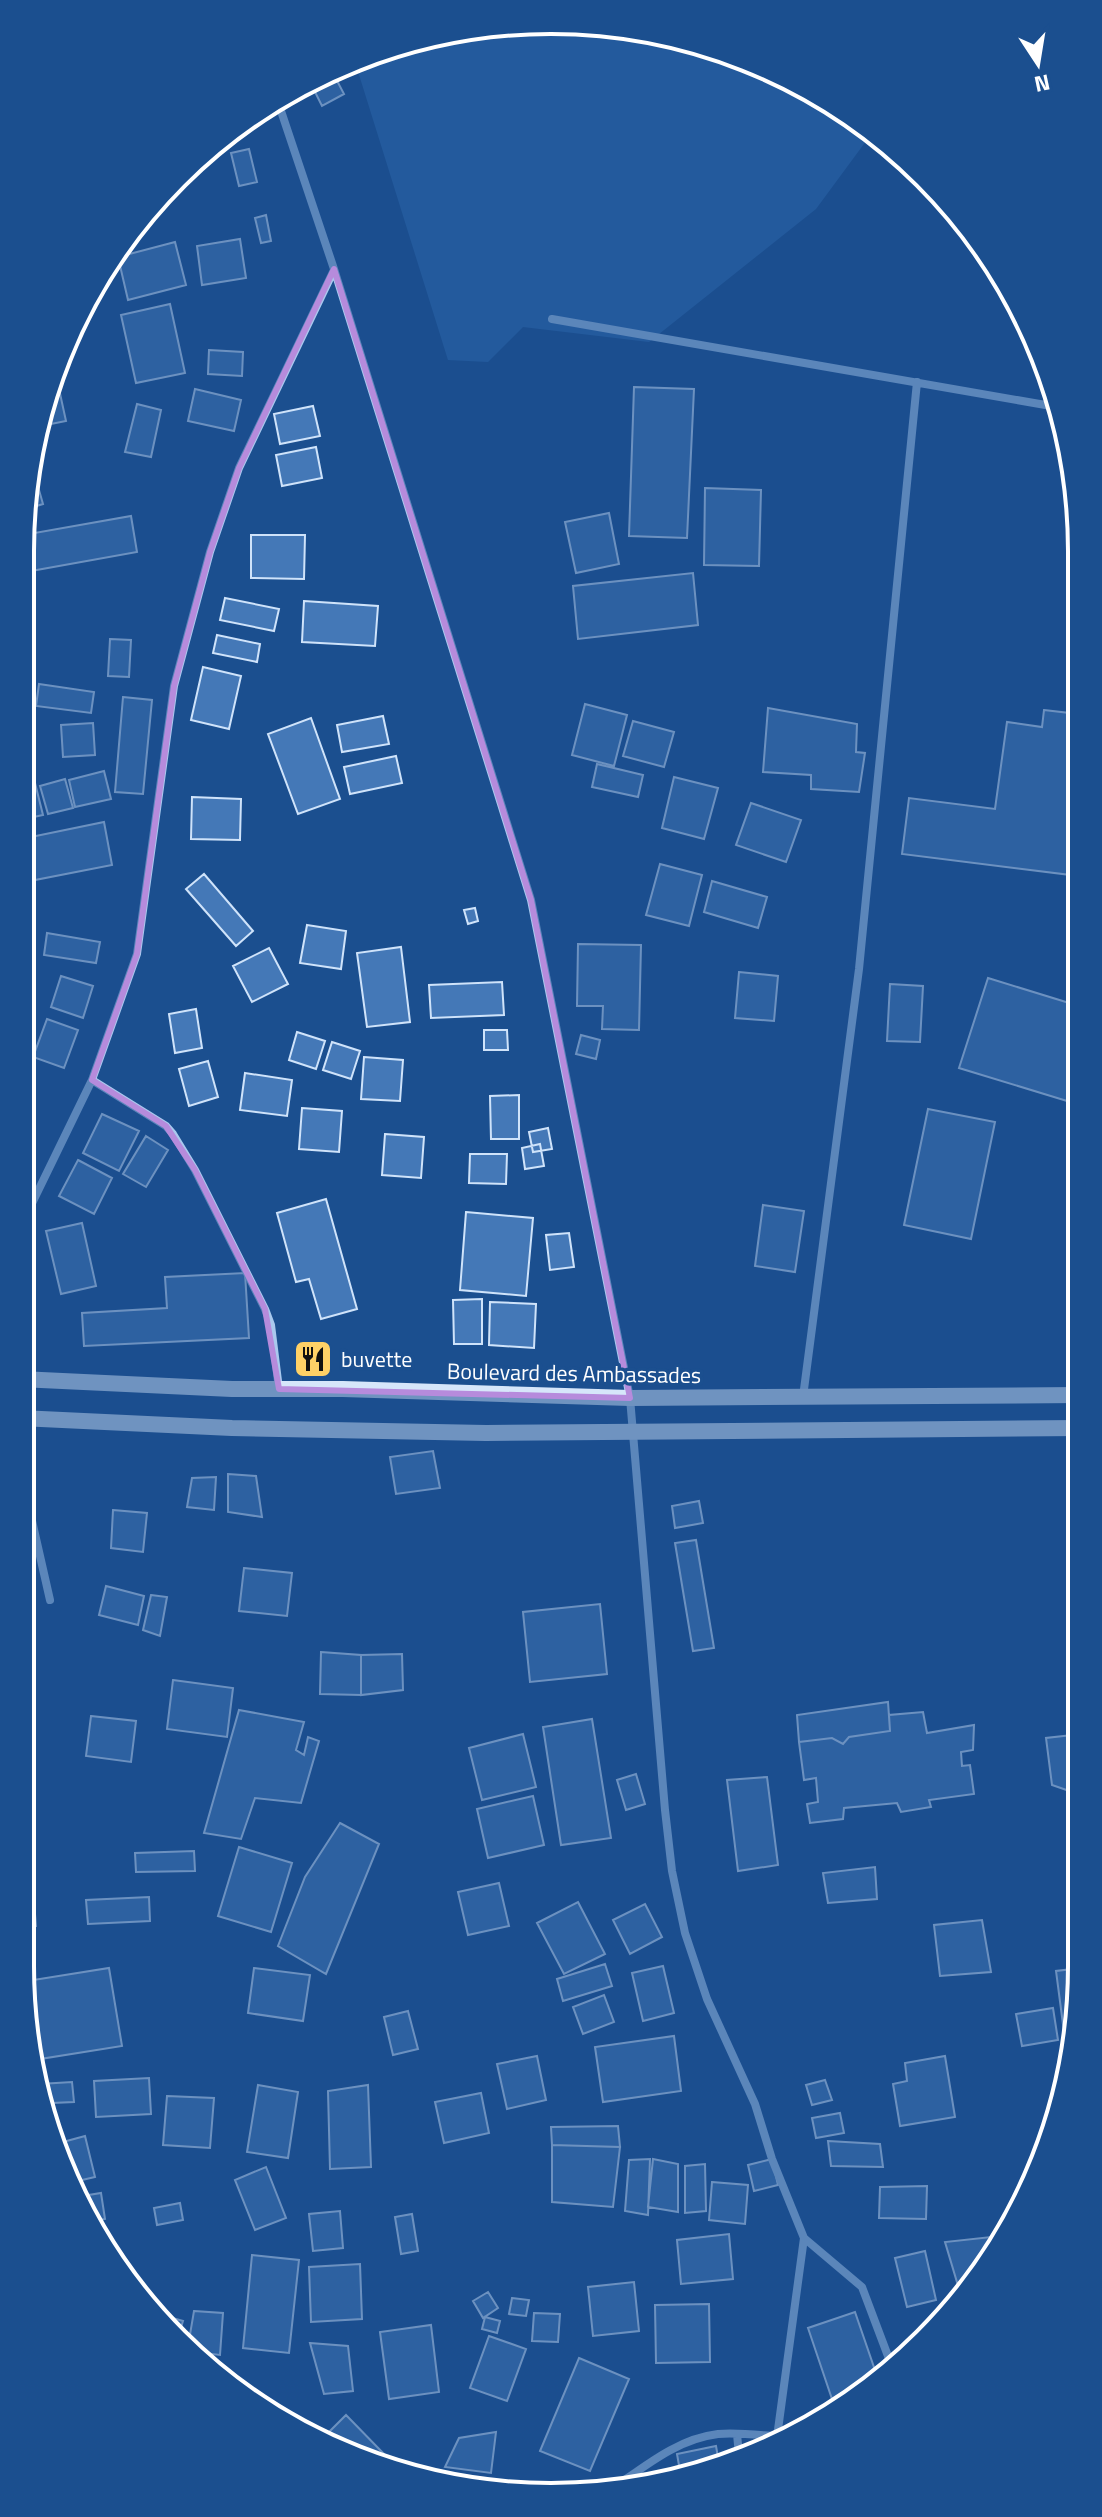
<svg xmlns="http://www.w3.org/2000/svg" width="1102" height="2517" font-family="'Titillium Web',sans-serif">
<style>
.green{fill:#2e69ad}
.building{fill:#4478b7;stroke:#cfe3fa;stroke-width:2}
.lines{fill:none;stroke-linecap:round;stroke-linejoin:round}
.street{stroke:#a9c9ee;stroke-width:8}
.secondary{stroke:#d6e6fa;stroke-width:16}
.marked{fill:none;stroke:#b68bdc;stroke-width:6;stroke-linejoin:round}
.labels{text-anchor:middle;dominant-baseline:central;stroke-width:7;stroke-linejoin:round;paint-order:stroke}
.poi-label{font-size:22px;fill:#fff;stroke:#1b4f8f;text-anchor:start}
.street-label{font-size:22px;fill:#fff;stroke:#1b4f8f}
.rim{fill:none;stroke:#fff;stroke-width:4}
</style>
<rect width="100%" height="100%" fill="#1b4f8f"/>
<path class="green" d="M517,21L621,25L722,48L846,110L872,133L816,209L649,342L523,327L488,362L448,360L356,65L349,62L414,38Z"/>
<path class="building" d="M334,75L344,94L322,106L312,86Z
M249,149L257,182L239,186L231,153Z
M266,215L271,241L261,243L255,218Z
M240,239L246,278L202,285L197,246Z
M175,242L186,285L128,300L118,257Z
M170,304L185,373L136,383L121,315Z
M209,350L243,352L242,376L208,374Z
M54,366L66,421L41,426L48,380Z
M634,387L694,389L687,538L629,536Z
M195,389L241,400L234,431L188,421Z
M137,404L161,410L151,457L125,452Z
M313,406L320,436L280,444L274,414Z
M316,447L322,478L282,486L276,455Z
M33,469L43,504L27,509Z
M705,488L761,490L759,566L704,565Z
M609,513L619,564L576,573L565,522Z
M131,516L137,552L20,573L23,535Z
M251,535H305L304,579L251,578Z
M693,573L698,625L578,639L573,586Z
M225,598L279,609L274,631L220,620Z
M304,601L378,606L375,646L302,642Z
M217,635L260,644L257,662L213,653Z
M110,639L131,640L129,677L108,676Z
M20,662L33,664L28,690L20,688Z
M203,667L241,676L229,729L191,720Z
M39,684L94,692L91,713L36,706Z
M123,697L152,700L143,794L115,792Z
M585,704L627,715L614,766L572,755Z
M768,708L857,724L856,752L865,753L859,792L811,789V775L763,772Z
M1044,710L1078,714L1079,876L902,854L909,798L995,809L1007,722L1042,727Z
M383,716L389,744L342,752L337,725Z
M311,718L340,799L298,814L268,734Z
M633,721L674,732L664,767L623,756Z
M93,723L95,755L63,757L61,725Z
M396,756L402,783L350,794L344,767Z
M597,764L643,775L638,797L592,787Z
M104,771L111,799L75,807L69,780Z
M674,777L718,788L704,839L662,828Z
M65,779L73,808L48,814L40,786Z
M35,783L43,815L20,820V787Z
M192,797L241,799L240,840L191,839Z
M751,803L801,820L786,862L736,845Z
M104,822L112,865L35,880L26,838Z
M660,864L702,875L689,926L646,915Z
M204,874L253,931L236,946L186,889Z
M712,881L767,897L758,928L704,912Z
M475,908L478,921L468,924L464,910Z
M307,925L346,931L341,969L300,963Z
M47,933L100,942L96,963L44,955Z
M578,944L641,945L639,1030L602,1029L603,1006H577Z
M401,947L410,1022L367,1027L357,953Z
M269,948L288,984L252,1002L233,966Z
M20,954L30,958L23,974L20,973Z
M739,972L778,976L774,1021L735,1018Z
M61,976L93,986L83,1018L51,1007Z
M988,978L1079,1006V1064L1067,1101L959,1068Z
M502,982L504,1015L431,1018L429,985Z
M890,984L923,986L920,1042L887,1041Z
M196,1009L202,1048L175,1053L169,1014Z
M47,1019L78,1030L64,1068L33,1057Z
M484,1030H507L508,1050H484Z
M297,1032L325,1041L316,1069L289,1060Z
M581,1035L600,1040L596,1059L576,1054Z
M332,1042L360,1051L351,1079L323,1070Z
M364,1057L403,1060L400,1101L361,1099Z
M208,1061L218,1097L189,1106L179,1069Z
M245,1073L292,1080L287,1116L240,1110Z
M519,1095V1139H491L490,1096Z
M302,1108L342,1111L339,1152L299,1149Z
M928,1109L995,1122L971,1239L904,1225Z
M102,1114L139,1131L119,1171L83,1153Z
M548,1128L552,1149L533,1152L529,1132Z
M385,1134L424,1137L421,1178L382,1175Z
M146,1136L168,1150L146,1187L123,1174Z
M540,1144L544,1166L525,1169L522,1148Z
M470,1154H507L506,1184L469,1183Z
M78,1160L112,1178L94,1214L59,1196Z
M326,1199L357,1309L321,1319L309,1279L296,1282L277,1213Z
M763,1205L804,1211L795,1272L755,1266Z
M466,1212L533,1218L526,1296L460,1290Z
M82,1223L96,1286L61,1294L46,1231Z
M569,1233L574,1267L550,1270L546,1235Z
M245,1273L249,1338L84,1346L82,1313L167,1308L165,1277Z
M482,1299V1344H454L453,1300Z
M490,1302L536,1304L534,1348L489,1345Z
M433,1451L440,1488L396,1494L390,1457Z
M228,1474L256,1476L262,1517L228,1512Z
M216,1477L214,1510L187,1507L192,1478Z
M699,1501L703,1523L675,1528L672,1506Z
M113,1510L147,1513L143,1552L111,1548Z
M696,1540L714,1648L693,1651L675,1543Z
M20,1552H25V1638H20Z
M244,1568L292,1573L287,1616L239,1611Z
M106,1586L144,1596L138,1625L99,1615Z
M151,1595L167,1597L160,1636L143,1630Z
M600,1604L607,1674L530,1682L523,1612Z
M321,1652L361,1655V1695L320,1694Z
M402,1654L403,1690L361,1695V1655Z
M173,1680L233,1688L227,1737L167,1729Z
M888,1702L890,1731L849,1737L843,1744L832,1738L799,1742L797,1715Z
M239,1710L304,1722L296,1750L304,1755L308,1737L319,1741L301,1803L255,1798L241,1839L204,1833Z
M923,1712L927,1733L974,1725L973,1750L961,1752L962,1766L970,1765L974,1794L929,1800L931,1807L901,1812L897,1803L844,1808L843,1819L810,1823L807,1804L818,1802L816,1778L804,1780L799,1742L832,1738L843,1744L849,1737L890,1731L889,1715Z
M91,1716L136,1721L131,1762L86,1756Z
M592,1719L611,1838L561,1845L543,1727Z
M523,1734L536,1787L482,1800L469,1748Z
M1081,1734V1795L1052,1785L1046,1738Z
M636,1774L645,1804L626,1810L617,1780Z
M767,1777L778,1865L738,1871L727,1780Z
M533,1796L544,1845L488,1858L477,1809Z
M27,1817L36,1926H20V1818Z
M340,1823L379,1844L326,1974L278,1946L305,1877Z
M239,1847L292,1863L271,1932L218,1916Z
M194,1851L195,1871L136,1872L135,1853Z
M875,1867L877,1899L828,1903L823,1873Z
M499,1883L509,1926L468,1935L458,1892Z
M149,1897L150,1921L88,1924L86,1900Z
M578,1902L605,1954L564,1974L537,1923Z
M645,1904L662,1937L630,1954L613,1920Z
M982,1920L991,1972L940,1976L934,1925Z
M605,1964L612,1986L563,2001L557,1979Z
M663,1966L674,2013L643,2021L632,1973Z
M109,1968L122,2046L40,2059L27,1981Z
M254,1968L310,1975L303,2021L248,2013Z
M1082,1968L1071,2031L1064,2032L1056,1971Z
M604,1995L614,2022L583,2034L573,2007Z
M1053,2008L1058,2040L1022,2046L1016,2014Z
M408,2011L418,2049L393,2055L384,2017Z
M674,2036L681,2091L603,2102L595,2047Z
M537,2056L546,2100L507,2109L497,2064Z
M945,2056L955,2117L900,2126L893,2084L907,2081L905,2063Z
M149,2078L151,2114L96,2117L94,2081Z
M825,2080L832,2100L812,2105L806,2085Z
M72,2082L74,2102L52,2103L54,2141H50L40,2084Z
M258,2085L298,2092L288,2158L247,2152Z
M368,2085L371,2167L330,2169L328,2091Z
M481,2093L489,2133L444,2143L435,2102Z
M167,2096L214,2098L210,2148L163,2145Z
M840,2113L844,2133L816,2138L812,2118Z
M618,2126L620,2147L552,2145L551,2127Z
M85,2136L95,2177L69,2183L52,2145Z
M828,2141L880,2144L883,2167L831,2166Z
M552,2145L620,2147L613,2207L552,2202Z
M650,2159L648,2215L625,2211L629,2160Z
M653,2159L678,2164V2212L648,2207Z
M772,2159L778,2185L754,2191L748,2165Z
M705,2164L706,2211L685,2213V2166Z
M266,2167L286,2218L255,2230L235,2180Z
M712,2182L748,2185L745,2224L709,2220Z
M927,2186L926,2219L879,2218L880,2187Z
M101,2193L105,2219L87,2222L76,2197Z
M180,2203L183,2220L157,2225L154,2208Z
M340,2211L343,2248L313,2251L309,2214Z
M412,2214L418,2251L401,2254L395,2217Z
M1012,2229L1011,2231L999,2248L995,2233Z
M729,2234L733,2279L681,2284L677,2240Z
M991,2237L996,2253L962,2299L945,2242Z
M925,2251L936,2300L907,2307L895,2258Z
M252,2255L299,2260L289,2353L243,2348Z
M360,2264L362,2319L311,2322L309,2267Z
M634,2282L639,2331L593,2336L588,2287Z
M488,2292L498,2308L483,2318L473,2301Z
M512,2298L529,2300L526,2316L509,2314Z
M709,2304L710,2362L656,2363L655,2305Z
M148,2311L183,2321L178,2337L151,2316Z
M194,2311L223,2313L220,2355L195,2352L188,2346Z
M855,2312L877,2376L848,2400L834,2405L808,2328Z
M534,2313L560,2314L558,2342L532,2341Z
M485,2317L500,2321L497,2333L482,2329Z
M431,2325L439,2392L389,2399L380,2332Z
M489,2336L526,2349L507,2401L470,2388Z
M310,2343L348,2346L353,2391L324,2394Z
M579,2358L629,2379L590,2471L540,2451Z
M346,2415L384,2454L377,2460L323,2438Z
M496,2432L491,2473L445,2467L459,2438Z
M716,2446L719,2463L681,2477L677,2454Z"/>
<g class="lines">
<path class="street" d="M277,99L334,269L531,900L630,1398L665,1810L672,1871L685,1933L707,1999L755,2104L772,2159L804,2238L862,2287L891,2364
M552,319L1057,407
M92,1080L166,1126L173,1134L195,1170L265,1309L271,1325L279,1389
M20,1228L92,1080L137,954L174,686L210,552L239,468L334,270
M803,1397L859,969L917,382
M20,1468L50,1600
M737,2434L739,2455
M777,2437L804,2238
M609,2491C643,2468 676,2439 718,2434C741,2432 764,2436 787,2437"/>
<path class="secondary" d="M20,1379L232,1389H343L630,1398L1080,1395
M20,1418L232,1428L486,1433L1080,1428"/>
</g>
<path d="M0 0H1102V2517H0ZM334,269L531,900L630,1398L279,1389L265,1309L195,1170L166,1126L92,1080L137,954L174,686L210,552L239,468Z" fill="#1b4f8f" fill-opacity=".55" fill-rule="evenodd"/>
<path class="marked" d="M334,269L531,900L630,1398L279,1389L265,1309L195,1170L166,1126L92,1080L137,954L174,686L210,552L239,468Z"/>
<defs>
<g id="restaurant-square" transform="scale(2)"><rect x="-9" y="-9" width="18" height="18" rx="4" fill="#ffd166" stroke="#1b4f8f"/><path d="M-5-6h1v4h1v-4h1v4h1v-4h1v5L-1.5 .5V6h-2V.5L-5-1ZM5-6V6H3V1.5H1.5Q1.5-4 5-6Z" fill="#111"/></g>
</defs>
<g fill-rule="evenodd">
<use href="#restaurant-square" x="313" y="1359"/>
</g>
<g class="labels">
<g class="poi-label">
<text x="341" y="1359">buvette</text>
</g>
<g class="street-label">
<text transform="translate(574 1373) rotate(1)">Boulevard des Ambassades</text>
</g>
</g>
<path d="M0 0H1102V2517H0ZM551 34H551A517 517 0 0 1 1068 551V1966A517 517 0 0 1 551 2483H551A517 517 0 0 1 34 1966V551A517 517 0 0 1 551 34Z" fill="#1b4f8f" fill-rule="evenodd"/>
<path class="rim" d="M551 34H551A517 517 0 0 1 1068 551V1966A517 517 0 0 1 551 2483H551A517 517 0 0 1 34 1966V551A517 517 0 0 1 551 34Z"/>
<g transform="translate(1038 64) rotate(168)" stroke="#1b4f8f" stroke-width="6" paint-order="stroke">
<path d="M0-6L14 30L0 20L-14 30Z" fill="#ffffff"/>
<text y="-12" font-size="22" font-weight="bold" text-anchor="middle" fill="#ffffff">N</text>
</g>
</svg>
